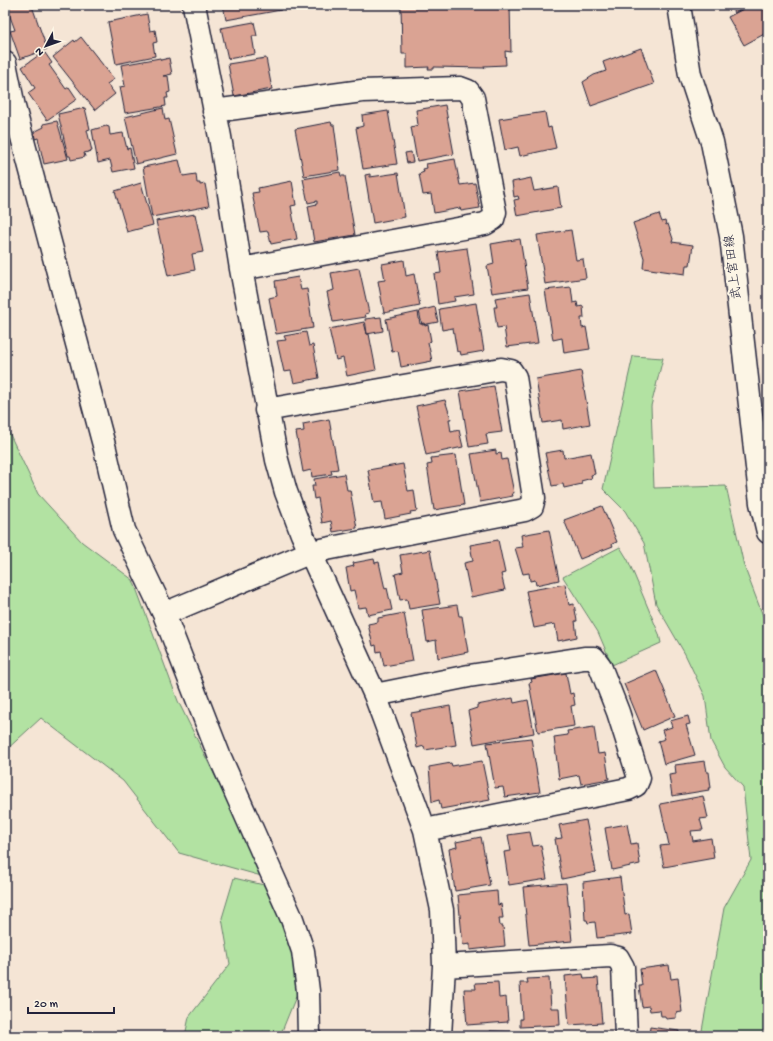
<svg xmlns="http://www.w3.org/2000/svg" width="773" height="1041" font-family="'Gochi Hand','Klee One',sans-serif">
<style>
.green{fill:#b2e2a2;stroke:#6a826e}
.building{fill:#daa393;stroke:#22223b}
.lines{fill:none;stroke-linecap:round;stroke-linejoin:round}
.minor-casing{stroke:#22223b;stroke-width:25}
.secondary-casing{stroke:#22223b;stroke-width:25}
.minor{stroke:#fcf5e5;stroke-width:22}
.secondary{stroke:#fcf5e5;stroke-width:22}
.labels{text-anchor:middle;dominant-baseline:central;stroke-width:4;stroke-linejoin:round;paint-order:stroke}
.street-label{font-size:13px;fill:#22223b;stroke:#fcf5e5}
</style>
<rect width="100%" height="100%" fill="#f5e5d5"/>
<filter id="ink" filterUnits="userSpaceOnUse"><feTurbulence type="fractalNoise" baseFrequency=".025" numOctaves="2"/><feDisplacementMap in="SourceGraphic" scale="8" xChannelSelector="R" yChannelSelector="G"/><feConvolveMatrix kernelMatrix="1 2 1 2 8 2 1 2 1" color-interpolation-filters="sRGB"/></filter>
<g filter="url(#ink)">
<path class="green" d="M633,356L663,358L651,406L654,488L726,486L744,566L768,629V1036H701L724,908L751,860L743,787L725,767L711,741L705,696L685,654L656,604L644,543L625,511L603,489Z
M5,424L38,494L82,542L133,580L178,701L265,877L179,853L123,781L41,718L5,751Z
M620,547L628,560L659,634L661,643L612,665L598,632L563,577Z
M234,878L268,886L292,939L299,989L280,1036H185L189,1017L230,964L222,918Z"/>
<path class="building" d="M5,5H34L32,6L47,49L20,59L10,31L15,30L9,14L6,15Z
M223,5H280L281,10L226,20Z
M401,5H510L511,52L505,51L506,65L484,66L485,68L434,67V69H428L429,67L407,68V54H402Z
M730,5H749L734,13Z
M751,5H762L765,11L766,10L768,32L744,45L728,17Z
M147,14L150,31L155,30L157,42L153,43L155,56L116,64L108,22Z
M254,22L257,36H252L255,54L228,59L221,28Z
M81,37L114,79L107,84L115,94L95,110L53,57L74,40L75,42Z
M641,48L654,84L591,106L583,82L594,75L606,71L603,62Z
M42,53L43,55L45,53L52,63L49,65L66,89L69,87L77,99L47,120L28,93L35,88L22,67Z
M160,58L161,60L169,58L172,74L163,76H168L170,92L167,93L168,98H165L166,106L125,113L120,87L125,86L121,65Z
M266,58L272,89L234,96L228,64Z
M445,105L454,154L417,161L411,127L418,125L416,110Z
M85,108L90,129L87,130L92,151L84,153L85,157L71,160L70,156H68L58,114Z
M163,108L165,120L169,119L177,154L136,164L125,117Z
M388,111L397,164L363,169L356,128L363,126L362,115Z
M545,112L548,128L551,127L556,148L520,156L518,147L505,150L499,119Z
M57,121L68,159L44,164L38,138L35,139L34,132L44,127L43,124Z
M331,122L332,125H334L340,170L304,176L295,129Z
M106,126L109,127L110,135L123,133L127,149L130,148L134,168L113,172L110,160L98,163L92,130Z
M411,152L413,162L407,163L405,153Z
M455,159L460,185L475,183L480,208L461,211L460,208L434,213L431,194L423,195L419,174L424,172L423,169L427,168L426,164Z
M179,160L183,176L196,174L197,183H200V185L205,184L209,206L152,217L143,167Z
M340,172L341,176H345L355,235L314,242L308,206L317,204V201L308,203L303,179Z
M398,173L405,217L373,223L365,175L370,174V177Z
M531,178L534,191L558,187L561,208L517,216L514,200L519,199L518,196L514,197L512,182Z
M292,181L296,205L291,206L297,239L271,244L268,231L260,232L252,193L259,192L258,188Z
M141,183L153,225L127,232L115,191Z
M195,214L203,252L192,254L195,270L168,276L156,221Z
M659,214L662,222L665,221L666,225L668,224L673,239L672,242L693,245L690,265H686L685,274L643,268L644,258L633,223Z
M571,230L576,260L583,259L586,278L545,284L537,235Z
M520,239L528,288L492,293L487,266L494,264L491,244Z
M467,248L474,294L454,297L455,301L438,304L434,274L441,273L438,252Z
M404,260L406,276L414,274L420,306L384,313L378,281L385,280L382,264Z
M359,268L369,313L365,314L366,317L333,322L327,292L334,290L331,273Z
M298,277L301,290L307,289L313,328L276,334L269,298L277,296L275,281Z
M571,287L573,303L577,302L578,307L583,306L584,318H581L582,328L586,327L590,349L564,353L562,338L553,340L545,290Z
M530,293L538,343L507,347L504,327L497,328L494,307H497L495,298Z
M476,303L484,351L461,355L460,351L457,352L453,328L442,330L439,309Z
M435,307L438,322L422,325L419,311Z
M418,312L420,324L424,323L425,326L428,325L431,341L428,342L432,361L401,367L398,351L392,352L386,319Z
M381,317L383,331L367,334L365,319Z
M364,322L367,334H369L376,370L347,376L343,358L336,360L329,329Z
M306,332L309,346L313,345L319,378L294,383L291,371L284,372L277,341L286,340L284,336Z
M581,371L590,424L563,429L562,420L543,423L536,379Z
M494,386L502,432L486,434L488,444L469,447L460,391Z
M445,400L451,419H449L451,432L459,430L463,447L426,455L416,406Z
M329,419L338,469L331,470L332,474L312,477L311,470L303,472L296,432L304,431L303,424Z
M496,450V454L501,453L502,460L507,459L514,493H512L513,496L480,502L471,454Z
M563,450L564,458L591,453L595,474L591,475L592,478L581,481L582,484L564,488L563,484L552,486L545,453Z
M456,455L464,505L434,510L427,465L432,464L431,458Z
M403,464L408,491L414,490L417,511L410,512L411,514L385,519L382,502L374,503L368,470Z
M344,474L347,490H350L357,528L333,532L331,521L322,523L318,498L314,499L312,486H315L314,479Z
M602,506L617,542L612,544L613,546L580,559L564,520Z
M549,530L559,580L536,585L535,580L530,581L529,573L523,574L515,548L523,547L521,535Z
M498,540L505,573L501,574L505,590L471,597L464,563L473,561L470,545Z
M430,550L440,604L409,609L407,599L400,600L395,574L403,572L400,555Z
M374,559L375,563L379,562L385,589L387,588L392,610L368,615L366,607L358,608L354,590L350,591L346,568L354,566L353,563Z
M565,584L569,605L574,604L577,621H575L577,637L558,641L555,624L534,628L526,591Z
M457,605L459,616H462L468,652L438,658L436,640L427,642L422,610Z
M404,613L413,661L384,666L381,651L377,652L376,645L373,646L368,624L378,622V618Z
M656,670L675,716L643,730L624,684Z
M566,673L570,694L573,693L575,705L571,706L574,726L538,732L529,683L532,682L531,679Z
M513,698L514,703L528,700L534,733L474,744L468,711L477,708V705Z
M450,706L456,745L425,750L424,746L417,748L411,713Z
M688,716L690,724L686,725L695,755L664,764L658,741L665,739L662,730L672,727L670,721Z
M594,727L598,754L605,753L609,779L581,784L579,775L559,779L554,737L568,735L567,731Z
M531,738L540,792L505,797L503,787L495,788L487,743Z
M482,761L490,800L441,809L439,800L432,802L429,767L451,763L452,766Z
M705,761L707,772H709L711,788H708L709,790L672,796L669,775L676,774L675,765Z
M703,796L708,818L700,819L703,830L691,831L693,841L711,838L714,858L664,867L660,846L669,845L660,804Z
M586,820L596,872L562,879L555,839L562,838L559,825Z
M627,824L631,844L637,843L640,864L612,870L605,828Z
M530,832L533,846L541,845L547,879L509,885L504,852L511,851L508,835Z
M481,837L490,885L455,891L449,849L457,847L456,842Z
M620,877L625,915L629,914L632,934L597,938L595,922L588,923L587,920H585L583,882Z
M566,883L572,941L529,945L523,887Z
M497,891L498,905L501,904L503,918H499L500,926H503L505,946L470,950V944L463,945L458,895Z
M669,965L671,979L678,978L682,1012L676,1013V1018L666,1019L665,1016H661L660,1010L650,1011L649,1006L642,1007L639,986H642L640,969Z
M583,974L584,979L598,978L602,1023L569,1025L565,976Z
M549,978L551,1008H559L560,1025L520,1027V1019H522L520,983H528L527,979Z
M498,982L499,998L506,997L508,1022L467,1025L464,989H476L475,983Z
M650,1027L679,1031L678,1036H649Z
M490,1031L523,1032V1036H489Z"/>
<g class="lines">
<g class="minor-casing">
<path id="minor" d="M194,5L220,137L241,269L277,460L286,492L302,534L375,695L425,830L442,910L444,966L440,1036
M5,63L14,107L105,449L124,530L164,614L219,755L292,919L303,951L308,991L309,1036
M214,111L362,91L460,88L468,91L473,98L495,212L493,219L485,224L241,269
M164,614L311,552L525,510L532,506L534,498L515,377L511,371L501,369L266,410
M375,695L469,676L584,658H594L600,666L618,712L639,778L636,785L628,789L425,830
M444,966L610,956L618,958L623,967L626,1036"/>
</g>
<g class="secondary-casing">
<path id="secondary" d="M679,5L690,75L712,142L731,236L761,503L768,532"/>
</g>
<use href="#minor" class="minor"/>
<use href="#secondary" class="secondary"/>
</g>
</g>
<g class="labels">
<g class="street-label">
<text transform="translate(734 267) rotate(-97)">武上宮田線</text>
</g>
</g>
<rect width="773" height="1041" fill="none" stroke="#fcf5e5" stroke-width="20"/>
<rect x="10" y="10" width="753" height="1021" fill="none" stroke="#22223b" stroke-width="1.5" filter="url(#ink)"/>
<g transform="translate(46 46) rotate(229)" stroke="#fcf5e5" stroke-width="3" paint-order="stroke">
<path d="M0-3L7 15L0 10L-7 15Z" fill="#22223b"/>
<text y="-6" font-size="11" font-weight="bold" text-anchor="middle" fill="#22223b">N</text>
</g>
<path d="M28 1007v6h86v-6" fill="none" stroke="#22223b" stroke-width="2"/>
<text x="34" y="1007" font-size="12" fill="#22223b" stroke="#fcf5e5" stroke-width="3" paint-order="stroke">20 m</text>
</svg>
